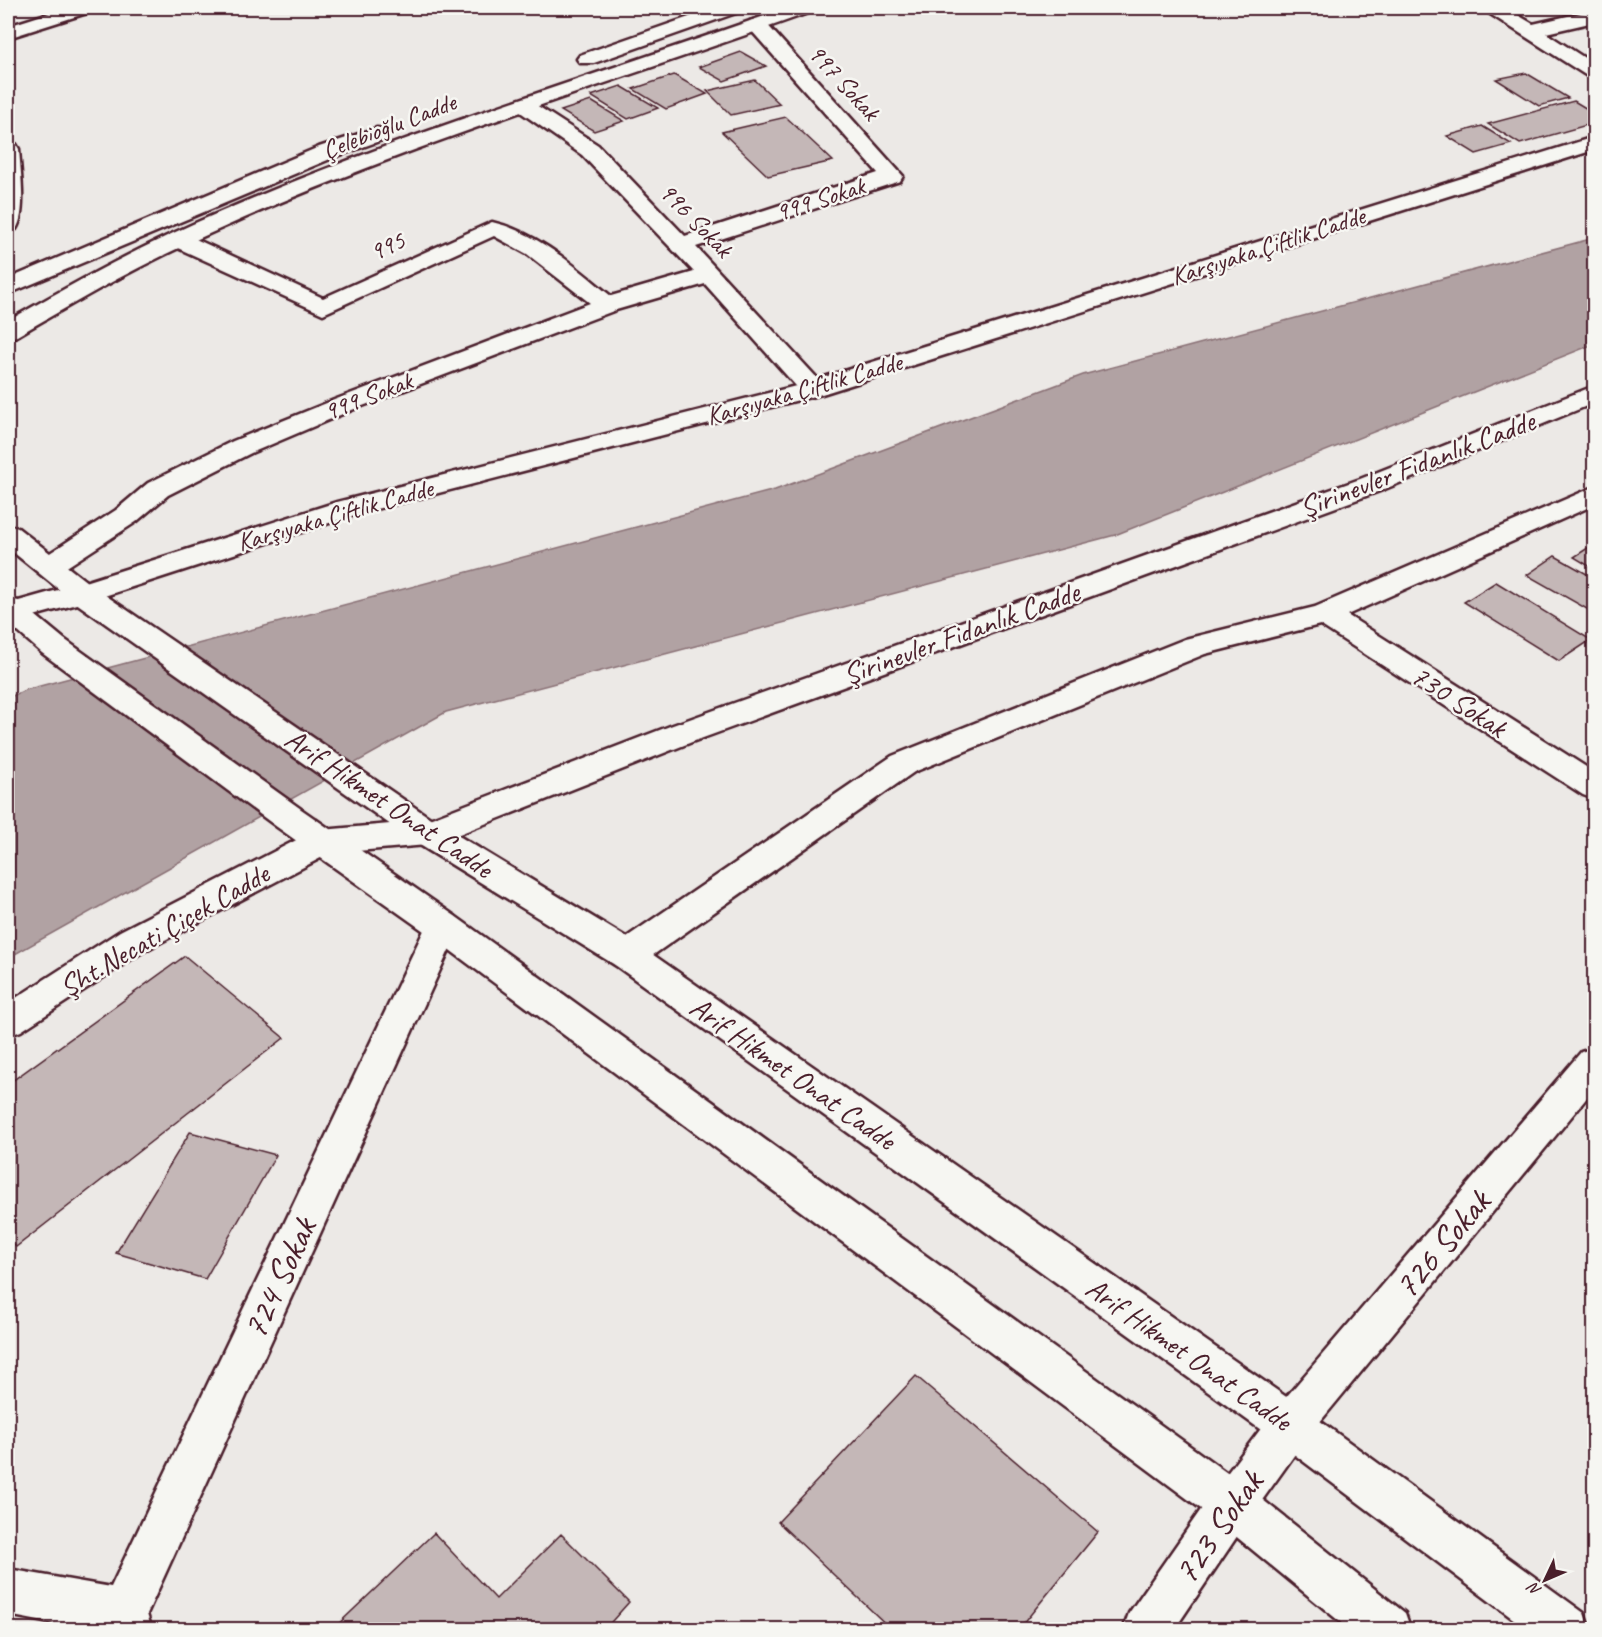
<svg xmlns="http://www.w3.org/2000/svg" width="1602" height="1637" font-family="Caveat,sans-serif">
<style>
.water{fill:#b1a2a3;stroke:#886e73;stroke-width:1.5}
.building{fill:#c4b7b7;stroke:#4a1f2b;stroke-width:1.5}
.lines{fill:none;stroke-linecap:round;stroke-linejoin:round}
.street-casing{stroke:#4a1f2b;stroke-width:5}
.secondary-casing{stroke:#4a1f2b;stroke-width:5}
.primary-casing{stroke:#4a1f2b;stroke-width:5}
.highway-casing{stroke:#4a1f2b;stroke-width:5}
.street{fill:#f6f6f2;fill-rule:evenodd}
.secondary{fill:#f6f6f2;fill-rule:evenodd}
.primary{fill:#f6f6f2;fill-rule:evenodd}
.highway{fill:#f6f6f2;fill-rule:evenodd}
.labels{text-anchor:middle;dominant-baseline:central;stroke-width:5;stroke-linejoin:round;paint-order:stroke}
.far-street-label{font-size:26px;fill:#4a1f2b;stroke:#f6f6f2}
.street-label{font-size:30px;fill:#4a1f2b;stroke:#f6f6f2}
.near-street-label{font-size:36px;fill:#4a1f2b;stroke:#f6f6f2}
</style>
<rect width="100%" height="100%" fill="#ece9e6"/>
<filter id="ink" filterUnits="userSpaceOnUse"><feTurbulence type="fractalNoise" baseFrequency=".0167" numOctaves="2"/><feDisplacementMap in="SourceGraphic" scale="12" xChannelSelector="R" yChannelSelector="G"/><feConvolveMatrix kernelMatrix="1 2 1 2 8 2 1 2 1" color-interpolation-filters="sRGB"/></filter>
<g filter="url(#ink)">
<path class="water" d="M1594,238V344L1115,535L446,712L8,958V698L25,690L775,490L1083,375Z"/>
<path class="building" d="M741,52L766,66L724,81L699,67Z
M1526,73L1568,98L1539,106L1496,79Z
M674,75L707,94L666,109L633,89Z
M755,80L780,104L731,115L707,91Z
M621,86L658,108L628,119L591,96Z
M591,101L624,121L594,131L561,111Z
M1574,101L1594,113V123L1520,144L1488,124Z
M786,117L833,161L768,176L722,132Z
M1482,126L1511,144L1476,154L1447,136Z
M1594,544V569L1574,557Z
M1555,556L1594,578V613L1527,575Z
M1496,582L1591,640L1559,661L1464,602Z
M185,956L284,1038L16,1247L8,1238V1084Z
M190,1132L276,1155L205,1279L116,1253Z
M916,1376L1098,1532L1018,1630H892L778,1522Z
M434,1533L496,1599L561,1534L629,1602L604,1630H332Z"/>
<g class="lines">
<g class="street-casing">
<path id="street" d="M65,8H93L90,12L8,38V26Z
M1484,8H1506L1533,24L1594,10V22L1546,33L1594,64V78L1587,76L1487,12Z
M757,19L764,21L903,176L900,181L696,247L818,379L1594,137V150L822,394L357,514L92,600L8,623V604L72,586L337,502L796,386L705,284L616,310L352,410L251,453L168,495L136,522L59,572L49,575L39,572L35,566L39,560L116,510L148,483L233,441L334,400L590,303L527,254L494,236L323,314L171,245L167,240L171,235L179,233L187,235L323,298L492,222C539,233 574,266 611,296L694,272L582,155L516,109L513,105L516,101L523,99L530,101L598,145L685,236L878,173L750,29L747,25L750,21Z
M8,143L16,144L19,149C20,168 27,213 16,229L8,231Z
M1594,386V403L1380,491L692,742L439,842L427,845L322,854L310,851L305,842L310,833L322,830L424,821L670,726L1360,479Z
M1594,487V505L1347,615L1594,772V799L1583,795L1320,625L1205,654L914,772L639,965L627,969L615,965L609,955L615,945L892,756L1185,639L1315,607Z
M443,913L455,916L460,926L147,1614L152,1630H86L8,1615V1569L111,1587L426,926L431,916Z
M1594,1048V1089L1305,1440L1248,1520L1174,1630H1123L1129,1613L1216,1488L1275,1410L1581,1052Z"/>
</g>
<g class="secondary-casing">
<path id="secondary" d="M322,830L334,833L339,842L334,851L144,951L21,1031L8,1036V1003L120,931L310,833Z"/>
</g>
<g class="primary-casing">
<path id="primary" d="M8,525L18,528L92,586L439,824L639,945L1305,1410L1584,1613L1590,1630H1528L1275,1440L615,965L415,842L72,600L8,548Z
M8,598L18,601L64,639L301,809L455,916L1248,1488L1405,1613L1411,1630H1350L1216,1520L431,936L277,827L42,653L8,623Z"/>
</g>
<g class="highway-casing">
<path id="highway" d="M715,8H742L739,12L594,63H580L577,59L580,55Z
M787,8H814L811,12C602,87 386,150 185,245C127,272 72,304 17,336L8,338V321L20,314C69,286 118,259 169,235C368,143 581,81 787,8Z
M377,128L385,129L388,134L385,139L335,157L8,294V279L319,147Z"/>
</g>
<use href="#street" class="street"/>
<use href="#secondary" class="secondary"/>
<use href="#primary" class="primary"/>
<use href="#highway" class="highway"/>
</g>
</g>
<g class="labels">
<g class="far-street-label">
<text transform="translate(844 82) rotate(48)">997 Sokak</text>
<text transform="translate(389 126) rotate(-21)">Çelebioğlu Cadde</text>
<text transform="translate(820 199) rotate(-18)">999 Sokak</text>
<text transform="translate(696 220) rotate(46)">996 Sokak</text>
<text transform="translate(387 246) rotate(-25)">995</text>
<text transform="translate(1268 246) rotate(-18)">Karşıyaka Çiftlik Cadde</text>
<text transform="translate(804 389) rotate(-16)">Karşıyaka Çiftlik Cadde</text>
<text transform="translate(368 396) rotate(-21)">999 Sokak</text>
<text transform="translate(335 515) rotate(-16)">Karşıyaka Çiftlik Cadde</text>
</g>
<g class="street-label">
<text transform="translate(1417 464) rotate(-21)">Şirinevler Fidanlık Cadde</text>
<text transform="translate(961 633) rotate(-20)">Şirinevler Fidanlık Cadde</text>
<text transform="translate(1459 701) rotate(33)">730 Sokak</text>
<text transform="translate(389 803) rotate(34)">Arif Hikmet Onat Cadde</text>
<text transform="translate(164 930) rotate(-30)">Şht.Necati Çiçek Cadde</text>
<text transform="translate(793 1073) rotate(35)">Arif Hikmet Onat Cadde</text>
<text transform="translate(1189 1354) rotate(35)">Arif Hikmet Onat Cadde</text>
</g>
<g class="near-street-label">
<text transform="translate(1442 1244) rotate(-50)">726 Sokak</text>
<text transform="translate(279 1278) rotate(-65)">724 Sokak</text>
<text transform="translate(1218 1527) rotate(-55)">723 Sokak</text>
</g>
</g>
<rect width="1602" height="1637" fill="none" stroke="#f6f6f2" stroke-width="30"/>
<rect x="15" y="15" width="1572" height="1607" fill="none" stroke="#4a1f2b" stroke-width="2" filter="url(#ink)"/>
<g transform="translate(1545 1580) rotate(226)" stroke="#f6f6f2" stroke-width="4.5" paint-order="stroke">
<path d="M0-4.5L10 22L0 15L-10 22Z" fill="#4a1f2b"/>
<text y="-9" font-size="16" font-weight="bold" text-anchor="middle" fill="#4a1f2b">N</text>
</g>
</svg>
